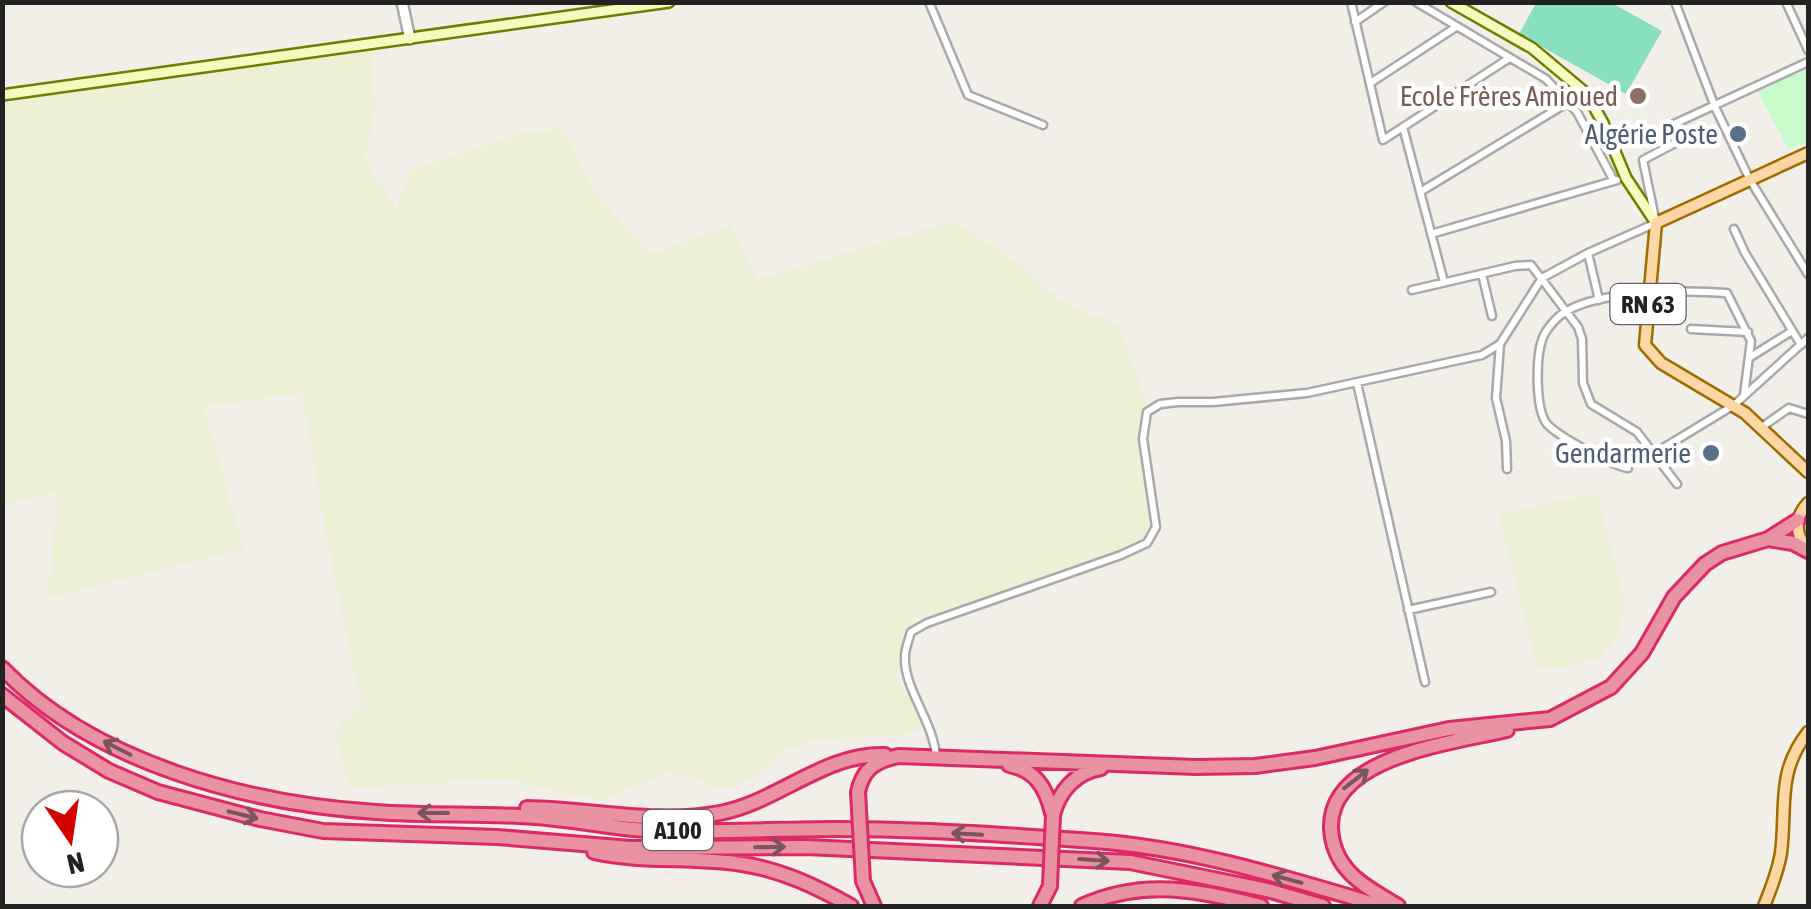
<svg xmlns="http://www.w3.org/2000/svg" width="1811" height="909" font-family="'Asap Condensed',sans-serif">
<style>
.farmland{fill:#eef0d5}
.park{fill:#c8facc}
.pitch{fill:#88e0be}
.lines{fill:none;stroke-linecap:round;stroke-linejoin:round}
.minor-casing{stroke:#a9a9a9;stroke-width:11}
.tertiary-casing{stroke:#a9a9a9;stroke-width:14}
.secondary-casing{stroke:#707d05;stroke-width:14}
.primary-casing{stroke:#a06b00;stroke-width:15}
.motorway-casing{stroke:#dc2a67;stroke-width:18}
.minor{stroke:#fff;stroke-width:6}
.tertiary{stroke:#fff;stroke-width:9}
.secondary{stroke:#f7fabf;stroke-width:9}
.primary{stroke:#fcd6a4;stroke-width:10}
.motorway{stroke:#e892a2;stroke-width:12}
.motorway-bridge-casing{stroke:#dc2a67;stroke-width:18;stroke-linecap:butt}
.motorway-bridge{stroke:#e892a2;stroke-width:12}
.oneway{stroke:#7b545c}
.education-dot{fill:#8d6e63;stroke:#fff;stroke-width:4}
.service-dot{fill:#5c6f8a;stroke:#fff;stroke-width:4}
.labels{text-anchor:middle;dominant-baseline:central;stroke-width:9;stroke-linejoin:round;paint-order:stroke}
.shield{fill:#fff;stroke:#646464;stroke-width:2.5}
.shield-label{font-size:25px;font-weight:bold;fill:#222}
.education-label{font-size:28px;fill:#785e54;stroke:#fff;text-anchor:end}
.service-label{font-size:28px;fill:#4e5e75;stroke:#fff;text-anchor:end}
</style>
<rect width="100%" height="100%" fill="#f2efe9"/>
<path class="farmland" d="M372,47L375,110L365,160L397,208L409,171L528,131L564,129L595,191L649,254L731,225L757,280L953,221L1014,260L1064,303L1118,325L1147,403L1156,527L1147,543L972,608L917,617L897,675L924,727L905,735L818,739L783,751L768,767L737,787L716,788L690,777L666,773L601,801L507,779L348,788L337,741L338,725L361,704L326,534L302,393L204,407L244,549L47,599L58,492L3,505V103Z
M1597,493L1626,604L1617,637L1600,657L1564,668L1536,666L1498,514Z"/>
<path class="park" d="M1808,67V141L1789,150L1757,90Z"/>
<path class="pitch" d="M1536,3H1612L1662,31L1626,94L1519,34Z"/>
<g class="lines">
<g class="minor-casing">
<path id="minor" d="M929,2L968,95L1043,125
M1351,2L1383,140L1508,59
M1416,2L1546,79L1577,112L1614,181
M1675,2L1715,107L1750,180L1808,274
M1786,2L1808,50
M1355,22L1384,2
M1372,82L1456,27
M1403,127L1444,282
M1420,192L1567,103
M1734,229L1745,253L1801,345
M1431,234L1617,180
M1588,253L1599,300
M1482,274L1492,316
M1412,290L1515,266L1531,265L1578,327L1582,339L1583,383L1591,404L1637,432L1677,484
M1691,329L1748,332
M1500,344L1496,398L1506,441L1507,469
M1752,356L1792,331
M1357,383L1425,682
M1762,427L1789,408L1808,414
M1655,453L1734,405L1808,338
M1628,468C1611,465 1559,437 1547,424C1535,409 1536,358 1542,340C1545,330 1557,316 1567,311C1602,290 1687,290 1727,293L1751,341L1744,395
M1408,610L1491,592
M936,757C934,722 903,688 905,656C905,649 909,639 911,632L927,623L1121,555L1147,543L1156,527L1143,439L1147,412L1160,404L1178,402H1213L1307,393L1482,355L1500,344L1542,278L1588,253L1656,223L1643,160L1679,141L1674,124L1808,62"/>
</g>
<g class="tertiary-casing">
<path id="tertiary" d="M402,2L410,39"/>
</g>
<g class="secondary-casing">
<path id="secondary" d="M1451,2L1532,48L1587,94L1603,123L1626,178L1656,223
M2,95L669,2"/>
</g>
<g class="primary-casing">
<path id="primary" d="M1808,153L1656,223L1645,345L1661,363L1745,413L1808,472
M1808,550C1795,535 1794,518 1808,503
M1764,906C1771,889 1778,871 1781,853C1787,806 1776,773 1808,732"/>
</g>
<g class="motorway-casing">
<path id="motorway" d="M1768,539L1798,520
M2,668C93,763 249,804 376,812C429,816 482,813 535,817C568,819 600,826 633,829C700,834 769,829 837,829C922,829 1009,835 1094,841C1192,848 1287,878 1381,906
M2,695L63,743L109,771L158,792L260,819L323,831L497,837L631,848L806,847L1130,862L1267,890L1323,906
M1009,765C1035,770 1046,787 1052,813
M858,792C863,769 875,761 898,756L1196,767L1255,766L1315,758L1449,729L1550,719L1611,687L1642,653L1674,597L1705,564L1722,553L1768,539L1793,543L1808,551
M527,808C591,809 656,825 720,813C778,802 824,753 885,755
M1053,815C1059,791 1076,772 1101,768
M594,852C643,863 693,856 742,864C782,870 817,887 851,906
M863,881L874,906
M1040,906L1050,886
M1082,906C1143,878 1199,890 1261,906
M1398,906C1366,887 1333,871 1331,828C1329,756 1453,743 1507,730"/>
</g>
<use href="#minor" class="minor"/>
<use href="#tertiary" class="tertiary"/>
<use href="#secondary" class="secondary"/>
<use href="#primary" class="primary"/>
<use href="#motorway" class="motorway"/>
<g class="motorway-bridge-casing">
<path id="motorway-bridge" d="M858,792L863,881
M1050,886L1053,815"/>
</g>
<use href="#motorway-bridge" class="motorway-bridge"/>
</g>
<defs><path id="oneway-shaft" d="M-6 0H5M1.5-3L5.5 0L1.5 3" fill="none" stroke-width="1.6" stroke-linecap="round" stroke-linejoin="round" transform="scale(2.5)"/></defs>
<g class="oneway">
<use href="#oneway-shaft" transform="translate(117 748) rotate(-153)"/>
<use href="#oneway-shaft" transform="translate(1356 779) rotate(-38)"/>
<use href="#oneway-shaft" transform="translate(433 813) rotate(-180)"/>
<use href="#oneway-shaft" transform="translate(243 815) rotate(14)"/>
<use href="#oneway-shaft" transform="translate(967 834) rotate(-177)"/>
<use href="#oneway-shaft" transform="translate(770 847) rotate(-1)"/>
<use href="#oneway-shaft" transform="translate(1094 860) rotate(4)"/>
<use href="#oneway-shaft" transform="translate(1287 879) rotate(-165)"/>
</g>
<circle class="education-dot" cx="1638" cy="96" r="10"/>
<g class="service-dot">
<circle cx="1738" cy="134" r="10"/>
<circle cx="1711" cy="453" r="10"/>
</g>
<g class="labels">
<g class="shield">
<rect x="1610.5" y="284" width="75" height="40" rx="8"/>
<rect x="643" y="810" width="70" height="40" rx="8"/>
</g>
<g class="shield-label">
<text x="1648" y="304">RN 63</text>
<text x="678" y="830">A100</text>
</g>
<g class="education-label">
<text x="1618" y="96">Ecole Frères Amioued</text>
</g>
<g class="service-label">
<text x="1718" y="134">Algérie Poste</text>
<text x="1691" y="453">Gendarmerie</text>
</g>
</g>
<rect width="1811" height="909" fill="none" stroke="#222222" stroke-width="10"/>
<g transform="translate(70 839) rotate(167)"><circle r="48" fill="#ffffff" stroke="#a7a7a7" stroke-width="2.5"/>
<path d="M0-8L18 38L0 25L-18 38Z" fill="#d40000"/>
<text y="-15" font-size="28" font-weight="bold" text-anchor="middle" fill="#222222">N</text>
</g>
</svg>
